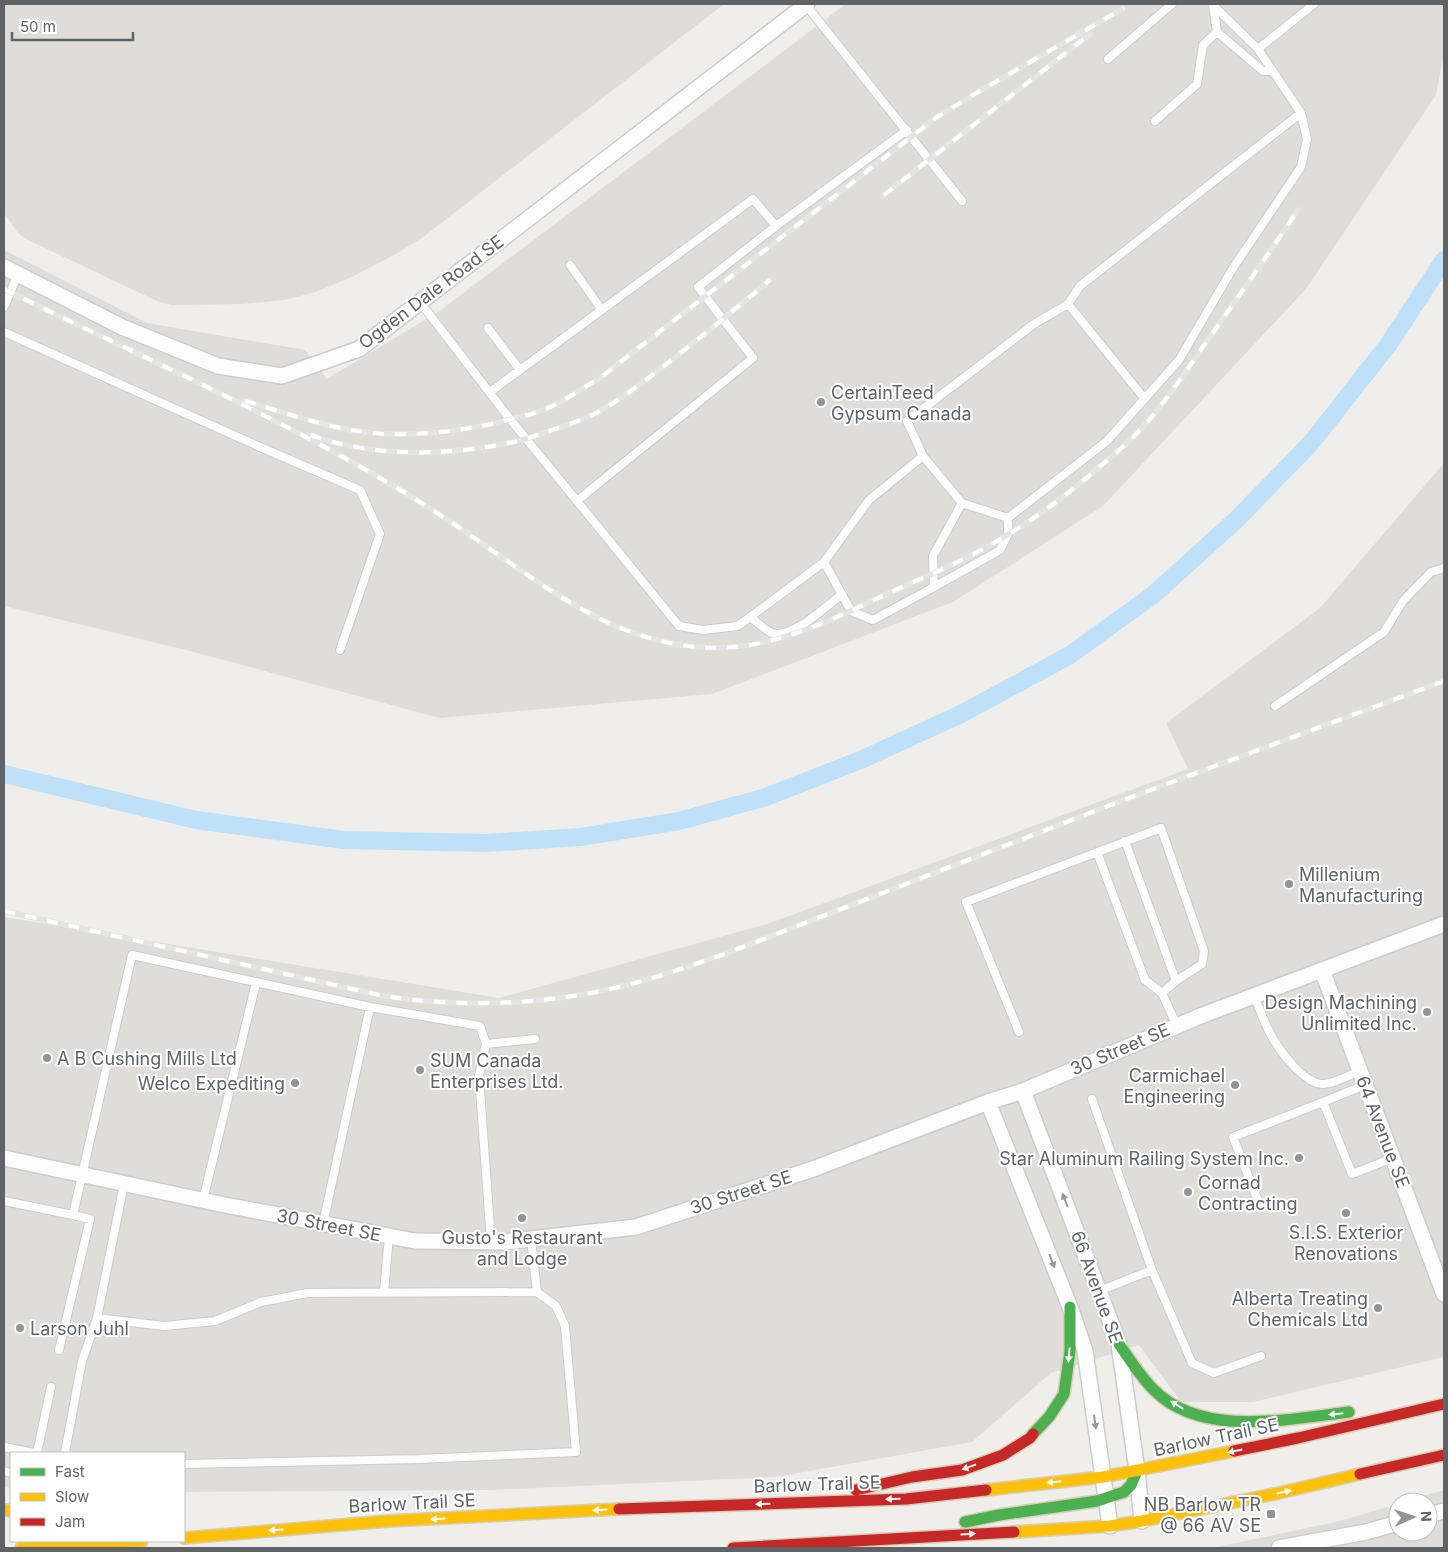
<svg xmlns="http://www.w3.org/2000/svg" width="1448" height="1552" font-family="Inter,sans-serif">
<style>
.industrial{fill:#dfddda}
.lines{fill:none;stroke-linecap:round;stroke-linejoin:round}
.canal{stroke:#bfe0f9;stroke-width:18}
.lane-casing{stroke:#cbcccc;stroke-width:10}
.street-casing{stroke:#cbcccc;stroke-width:18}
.fast-casing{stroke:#d7ceb8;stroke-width:14}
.slow-casing{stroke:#d7ceb8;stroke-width:14}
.jam-casing{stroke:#d7ceb8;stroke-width:14}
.lane{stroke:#fdfcfc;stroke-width:8}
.street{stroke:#fdfcfc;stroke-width:15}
.fast{stroke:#4caf50;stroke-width:11}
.slow{stroke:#ffc107;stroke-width:11}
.jam{stroke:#c62828;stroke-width:11}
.rail-casing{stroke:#e4e4e4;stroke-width:5.5}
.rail{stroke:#fff;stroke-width:4;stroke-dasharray:11;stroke-linecap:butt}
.oneway{fill:#96999c}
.oneway2{fill:#f6fbf6}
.poi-dot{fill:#919496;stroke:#fff;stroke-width:2}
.labels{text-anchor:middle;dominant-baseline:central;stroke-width:4;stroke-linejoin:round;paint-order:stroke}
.street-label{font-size:18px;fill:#5f6368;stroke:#fff}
.poi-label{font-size:18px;fill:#5f6368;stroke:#fff;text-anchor:start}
</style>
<rect width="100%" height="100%" fill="#efeeea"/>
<path class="industrial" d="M4,4H724L422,238L394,255L354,276L313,293L284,300L243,304L172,305L159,302L28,240L18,233L4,213Z
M846,4H1444V54L1436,95L1306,289L1103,506L953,602L712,694L440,718L190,651L4,606V250L147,323L305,350L327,379L441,310Z
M1444,463V1357L1253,1402H1181L1139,1345L1051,1373L972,1442L776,1477L489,1490L184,1492V1453H11V1488L4,1487V917L499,998L770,923L1188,769L1166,723L1320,608Z
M1444,1490V1548H1212L1336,1522L1398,1504V1532H1428V1502H1403Z"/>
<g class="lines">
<path class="canal" d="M4,774L196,820L344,840L486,843L581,837L679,821L763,798L863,759L961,714L1070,655L1153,595L1236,520L1311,443L1388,345L1444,260"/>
<g class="lane-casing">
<path id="lane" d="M806,5L962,201
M1213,5L1217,32L1263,71H1273
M1213,5L1258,49
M1108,59L1172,4
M1155,121L1197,84L1203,45L1217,32
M570,265L602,310
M420,302L510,419L679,626L703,630L738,626L824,562L869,500L923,456
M1068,304L1080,286L1301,113
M4,307L18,274
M488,328L520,370
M4,332L260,447L360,490L380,534L340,650
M490,392L753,199L776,226L907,130
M1144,398L1068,304L1034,324L907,421L923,456L962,503L1008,518L1107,441L1179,360L1233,268L1301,167L1307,139L1301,113L1258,49L1314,4
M578,500L753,358L698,287L776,226
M824,562L851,611L873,620L934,587L933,556L962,503
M934,587L1000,550L1008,534V518
M750,617C757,622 765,630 772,633C791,640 828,605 842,594
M1275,706L1384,632L1403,601L1431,572L1444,568
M1125,841L1176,981L1162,993
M1097,852L1145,980L1162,993L1177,1026
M1254,995C1259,1008 1264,1022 1271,1035C1279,1050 1304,1084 1323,1084C1335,1084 1349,1075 1360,1071
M1019,1032L966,902L1161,828L1204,951L1202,964L1176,981
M486,1044L535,1039
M1365,1085L1323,1102L1352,1174L1393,1158
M1092,1099L1152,1270L1099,1291
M124,1184L97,1318L164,1326L215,1321L261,1302L307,1293L537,1292L531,1239
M203,1200L256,983
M4,1201L73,1215L132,955L370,1007L480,1026L486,1044L479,1076L491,1242
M1260,1206L1233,1137L1323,1102
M323,1224L370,1007
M1152,1270L1192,1363L1214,1373L1261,1356
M384,1292L389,1236
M59,1350L90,1219L73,1215
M4,1447L34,1453
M37,1453L51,1387
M65,1453L82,1361L97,1318
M184,1464L419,1459L576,1452L565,1326L556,1306L537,1292
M4,1471L11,1473"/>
</g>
<g class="street-casing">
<path id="street" d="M4,267L122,327L218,366L282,376L359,349L807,4
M1322,970L1444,1294
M1023,1091L1119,1344L1137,1471L1142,1521
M988,1102L1070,1307L1085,1351L1110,1526
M4,1158L225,1205L415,1241L505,1242L636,1227L813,1169L988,1102L1023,1091L1203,1015L1444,924
M1428,1515L1444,1511
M1279,1548L1366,1532L1398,1523"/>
</g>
<g class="fast-casing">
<path id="fast" d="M1119,1344C1130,1360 1140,1376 1154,1390C1201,1438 1289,1419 1349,1412
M1033,1434L1049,1417L1064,1394L1070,1351V1307
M965,1522L999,1515L1097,1501L1124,1492L1131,1485L1137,1471"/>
</g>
<g class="slow-casing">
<path id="slow" d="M986,1490L1103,1477L1234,1451
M4,1510L11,1511
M1014,1532L1110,1526L1142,1521L1279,1493L1360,1474
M184,1538L388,1521L619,1509
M21,1548L142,1541"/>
</g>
<g class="jam-casing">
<path id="jam" d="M1234,1451L1298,1438L1444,1404
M1360,1474L1444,1455
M856,1490L912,1477L962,1470L1003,1455L1030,1438L1033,1434
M619,1509L906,1499L986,1490
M733,1548L1014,1532"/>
</g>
<use href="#lane" class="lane"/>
<use href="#street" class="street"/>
<use href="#fast" class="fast"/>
<use href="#slow" class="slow"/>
<use href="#jam" class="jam"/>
<g class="rail-casing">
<path id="rail" d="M884,195L1090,34
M4,289C127,350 255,406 375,475C413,497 451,521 487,547C548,589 605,633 681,645C753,657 812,629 876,599C906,585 938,572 968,557C1015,533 1058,503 1097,469C1115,454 1134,438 1149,420C1170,395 1190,366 1209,338C1239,296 1269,253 1298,210
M245,401C276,410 308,421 340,428C397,440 457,433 512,419C521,416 530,415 538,412C561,404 581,389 601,377L937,117L978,92L1124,8
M311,435C373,458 449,456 513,442C525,440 537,435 549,431C567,425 586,419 602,410C627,395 650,377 673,359C706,333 738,307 770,280
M4,911L384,996C463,1008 546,1005 623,986C657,978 689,966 722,955L1121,801L1444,681"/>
</g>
<use href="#rail" class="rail"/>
</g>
<defs><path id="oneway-solid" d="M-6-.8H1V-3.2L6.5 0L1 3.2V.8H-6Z" transform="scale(1.25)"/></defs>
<g class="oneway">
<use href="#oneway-solid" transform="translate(1065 1200) rotate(-111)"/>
<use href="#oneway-solid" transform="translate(1052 1261) rotate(68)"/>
<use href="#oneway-solid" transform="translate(1095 1422) rotate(82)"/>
</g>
<g class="oneway2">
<use href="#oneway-solid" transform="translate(1069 1355) rotate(95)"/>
<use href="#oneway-solid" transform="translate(1177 1405) rotate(-149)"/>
<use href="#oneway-solid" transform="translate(1336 1414) rotate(174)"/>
<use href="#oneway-solid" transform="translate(1235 1451) rotate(168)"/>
<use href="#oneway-solid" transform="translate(969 1467) rotate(160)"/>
<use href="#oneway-solid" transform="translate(1054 1482) rotate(174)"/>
<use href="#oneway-solid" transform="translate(1284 1492) rotate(-12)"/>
<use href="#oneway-solid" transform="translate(893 1499) rotate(178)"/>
<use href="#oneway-solid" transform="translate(763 1504) rotate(178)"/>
<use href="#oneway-solid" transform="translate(600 1510) rotate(177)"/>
<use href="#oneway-solid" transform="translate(438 1519) rotate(177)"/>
<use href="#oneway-solid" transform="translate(276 1530) rotate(176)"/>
<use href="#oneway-solid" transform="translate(968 1534) rotate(-3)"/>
</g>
<g class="poi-dot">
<circle cx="821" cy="402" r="5"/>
<circle cx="1289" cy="884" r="5"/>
<circle cx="1427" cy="1012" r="5"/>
<circle cx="47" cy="1058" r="5"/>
<circle cx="420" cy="1070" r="5"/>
<circle cx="295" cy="1083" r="5"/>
<circle cx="1235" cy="1085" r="5"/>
<circle cx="1299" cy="1158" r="5"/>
<circle cx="1188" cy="1192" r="5"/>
<circle cx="1346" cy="1213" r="5"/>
<circle cx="522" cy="1218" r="5"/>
<circle cx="1378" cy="1308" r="5"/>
<circle cx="20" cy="1328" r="5"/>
<rect x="1266" y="1509" width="10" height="10" rx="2.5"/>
</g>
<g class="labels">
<g class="street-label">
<text transform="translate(431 292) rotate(-37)">Ogden Dale Road SE</text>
<text transform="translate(1120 1049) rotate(-23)">30 Street SE</text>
<text transform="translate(1383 1132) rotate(69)">64 Avenue SE</text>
<text transform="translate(741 1192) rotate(-18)">30 Street SE</text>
<text transform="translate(329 1225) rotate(11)">30 Street SE</text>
<text transform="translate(1097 1287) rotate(70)">66 Avenue SE</text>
<text transform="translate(1216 1437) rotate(-12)">Barlow Trail SE</text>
<text transform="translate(817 1484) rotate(-2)">Barlow Trail SE</text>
<text transform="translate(412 1503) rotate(-3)">Barlow Trail SE</text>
</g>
<g class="poi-label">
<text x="831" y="392">CertainTeed<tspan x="831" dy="21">Gypsum Canada</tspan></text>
<text x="1299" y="874">Millenium<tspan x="1299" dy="21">Manufacturing</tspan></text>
<text x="1417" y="1002" text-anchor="end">Design Machining<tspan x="1417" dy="21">Unlimited Inc.</tspan></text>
<text x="57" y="1058">A B Cushing Mills Ltd</text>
<text x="430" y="1060">SUM Canada<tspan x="430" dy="21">Enterprises Ltd.</tspan></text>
<text x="1225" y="1075" text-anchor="end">Carmichael<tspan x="1225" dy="21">Engineering</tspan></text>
<text x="285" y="1083" text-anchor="end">Welco Expediting</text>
<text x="1289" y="1158" text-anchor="end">Star Aluminum Railing System Inc.</text>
<text x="1198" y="1182">Cornad<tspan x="1198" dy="21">Contracting</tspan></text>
<text x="1346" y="1232" text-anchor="middle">S.I.S. Exterior<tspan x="1346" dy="21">Renovations</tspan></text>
<text x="522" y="1237" text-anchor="middle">Gusto's Restaurant<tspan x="522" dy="21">and Lodge</tspan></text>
<text x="1368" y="1298" text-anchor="end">Alberta Treating<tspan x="1368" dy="21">Chemicals Ltd</tspan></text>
<text x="30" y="1328">Larson Juhl</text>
<text x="1261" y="1504" text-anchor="end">NB Barlow TR<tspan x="1261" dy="21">@ 66 AV SE</tspan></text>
</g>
</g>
<rect width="1448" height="1552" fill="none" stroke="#5f6368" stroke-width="10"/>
<rect x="10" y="1452" width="175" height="90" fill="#ffffff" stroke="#bfc1c3"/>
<rect x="20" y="1468" width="25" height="8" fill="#4caf50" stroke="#bfc1c3"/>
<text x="55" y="1477" font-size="15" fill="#5f6368">Fast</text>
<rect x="20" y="1493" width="25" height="8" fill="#ffc107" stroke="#bfc1c3"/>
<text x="55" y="1502" font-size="15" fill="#5f6368">Slow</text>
<rect x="20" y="1518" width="25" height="8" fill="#c62828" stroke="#bfc1c3"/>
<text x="55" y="1527" font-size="15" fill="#5f6368">Jam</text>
<g transform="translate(1413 1517) rotate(87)"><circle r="24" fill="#ffffff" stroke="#bfc1c3"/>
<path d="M0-4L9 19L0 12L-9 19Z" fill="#919496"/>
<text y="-8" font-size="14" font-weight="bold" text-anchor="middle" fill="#5f6368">N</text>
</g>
<path d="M12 32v8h121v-8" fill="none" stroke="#5f6368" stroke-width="2.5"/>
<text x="20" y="32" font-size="15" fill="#5f6368" stroke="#ffffff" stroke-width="4" paint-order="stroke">50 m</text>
</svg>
